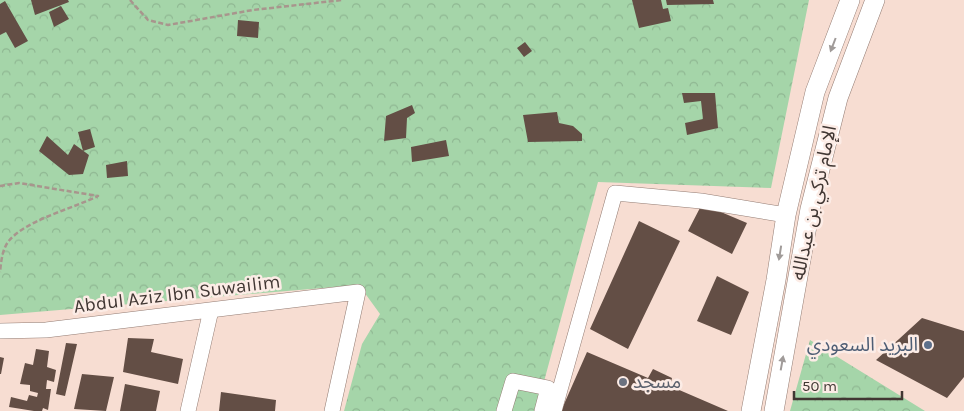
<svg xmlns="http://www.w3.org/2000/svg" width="964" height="411" font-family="Karla,'Noto Sans Arabic',sans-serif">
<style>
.park{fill:url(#park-crowns)}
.building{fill:#634e45}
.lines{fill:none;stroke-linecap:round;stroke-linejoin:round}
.minor-casing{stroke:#937c73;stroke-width:16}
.tertiary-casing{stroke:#937c73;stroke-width:20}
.path{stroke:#a8958d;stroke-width:2.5;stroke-dasharray:5 2.5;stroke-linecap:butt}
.minor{stroke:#fff;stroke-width:15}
.tertiary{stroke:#fff;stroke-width:19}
.oneway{fill:#a09b99}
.service-dot{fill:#5c6f8a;stroke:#fcece6;stroke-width:2}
.worship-dot{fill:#6b7280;stroke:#fcece6;stroke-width:2}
.labels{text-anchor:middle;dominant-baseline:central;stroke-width:5;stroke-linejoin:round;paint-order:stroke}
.street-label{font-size:19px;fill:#413733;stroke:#fcece6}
.service-label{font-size:19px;fill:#4e5e75;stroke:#fcece6;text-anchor:end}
.worship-label{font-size:19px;fill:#5b616d;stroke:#fcece6;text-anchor:start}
</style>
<defs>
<pattern id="park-crowns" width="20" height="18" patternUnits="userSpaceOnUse" patternTransform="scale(1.25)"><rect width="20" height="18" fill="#a5d5a9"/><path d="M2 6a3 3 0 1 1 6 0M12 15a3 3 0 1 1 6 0" fill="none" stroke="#8fb792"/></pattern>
</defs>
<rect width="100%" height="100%" fill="#f7ddd2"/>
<path class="park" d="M0,0H809L771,188L598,182L536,411H344L362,344L380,314L359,285L0,315Z
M810,340L925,411H790Z"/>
<path class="building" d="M31,0H68L69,2L35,15Z
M632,0H661L663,9L668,8L671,21L639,28Z
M666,0H713L714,4L667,5Z
M5,1L28,41L15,48L6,32L0,35V4Z
M61,6L69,19L54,27L49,12Z
M238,20L259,22L258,38L237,36Z
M525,42L532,51L524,57L517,48Z
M682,93H715L718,128L687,135L685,123L703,119L701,101L684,103Z
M412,105L415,113L407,118L406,138L384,141L386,116Z
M557,112L559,123L573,126L582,134V141L528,142L523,115Z
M90,129L95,147L83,151L78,132Z
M47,136L68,155L74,144L89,155L83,174L69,175L39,151Z
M446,140L449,156L412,162L411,147Z
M127,161L128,176L107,178L106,165Z
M702,204L747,223L732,254L688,231Z
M639,221L680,241L628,349L590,329Z
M717,276L749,292L731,335L697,321Z
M922,318L964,331V377L947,398L876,360Z
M128,338L154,339L151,352L183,359L178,384L123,372Z
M66,343L77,344L65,396L56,394Z
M36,349L49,351L47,367L56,370L54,382L47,380L46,389H51L48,410L43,408L42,411H34L9,407L11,397L27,401L29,395L37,397L38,393L30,391V385L20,384L25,363L33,365Z
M587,352L648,378L653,369L672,378L670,386L728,411H561Z
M0,357L4,358L1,374H0Z
M82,374L114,377L106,411L74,409Z
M125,384L160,391L156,411H120Z
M221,392L276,400L275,411H219Z"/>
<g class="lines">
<g class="minor-casing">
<path id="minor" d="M0,331L46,330L358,292L332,411
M188,411L211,310
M504,411L513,381L548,388L542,411
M554,411L615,193L701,201L786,215"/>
</g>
<g class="tertiary-casing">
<path id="tertiary" d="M751,411L776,280L786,215L815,92L850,0
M774,411L810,209L838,98L875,0"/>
</g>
<path class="path" d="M130,0L148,20L168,25L253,10L342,0
M0,186L19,183L98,196C72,209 25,220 8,242C2,250 1,263 0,272"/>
<use href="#minor" class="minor"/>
<use href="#tertiary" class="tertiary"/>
</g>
<defs><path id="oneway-solid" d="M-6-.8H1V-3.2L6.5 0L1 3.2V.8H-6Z" transform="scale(1.25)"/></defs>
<g class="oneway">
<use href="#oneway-solid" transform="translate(833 45) rotate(111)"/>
<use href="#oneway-solid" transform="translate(780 253) rotate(99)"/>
<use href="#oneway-solid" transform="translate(782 363) rotate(-80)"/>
</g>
<circle class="service-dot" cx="928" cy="345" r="5"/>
<circle class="worship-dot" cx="623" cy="382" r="5"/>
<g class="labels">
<g class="street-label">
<text transform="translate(814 203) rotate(-78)">الإمام تركي بن عبدالله</text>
<text transform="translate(177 294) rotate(-7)">Abdul Aziz Ibn Suwailim</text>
</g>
<g class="service-label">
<text x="918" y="345">البريد السعودي</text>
</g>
<g class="worship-label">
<text x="633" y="382">مسجد</text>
</g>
</g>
<path d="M794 391v8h108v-8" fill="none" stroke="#413733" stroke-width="2.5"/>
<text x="802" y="391" font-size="15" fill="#413733" stroke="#fcece6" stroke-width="4" paint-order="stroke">50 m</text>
</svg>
